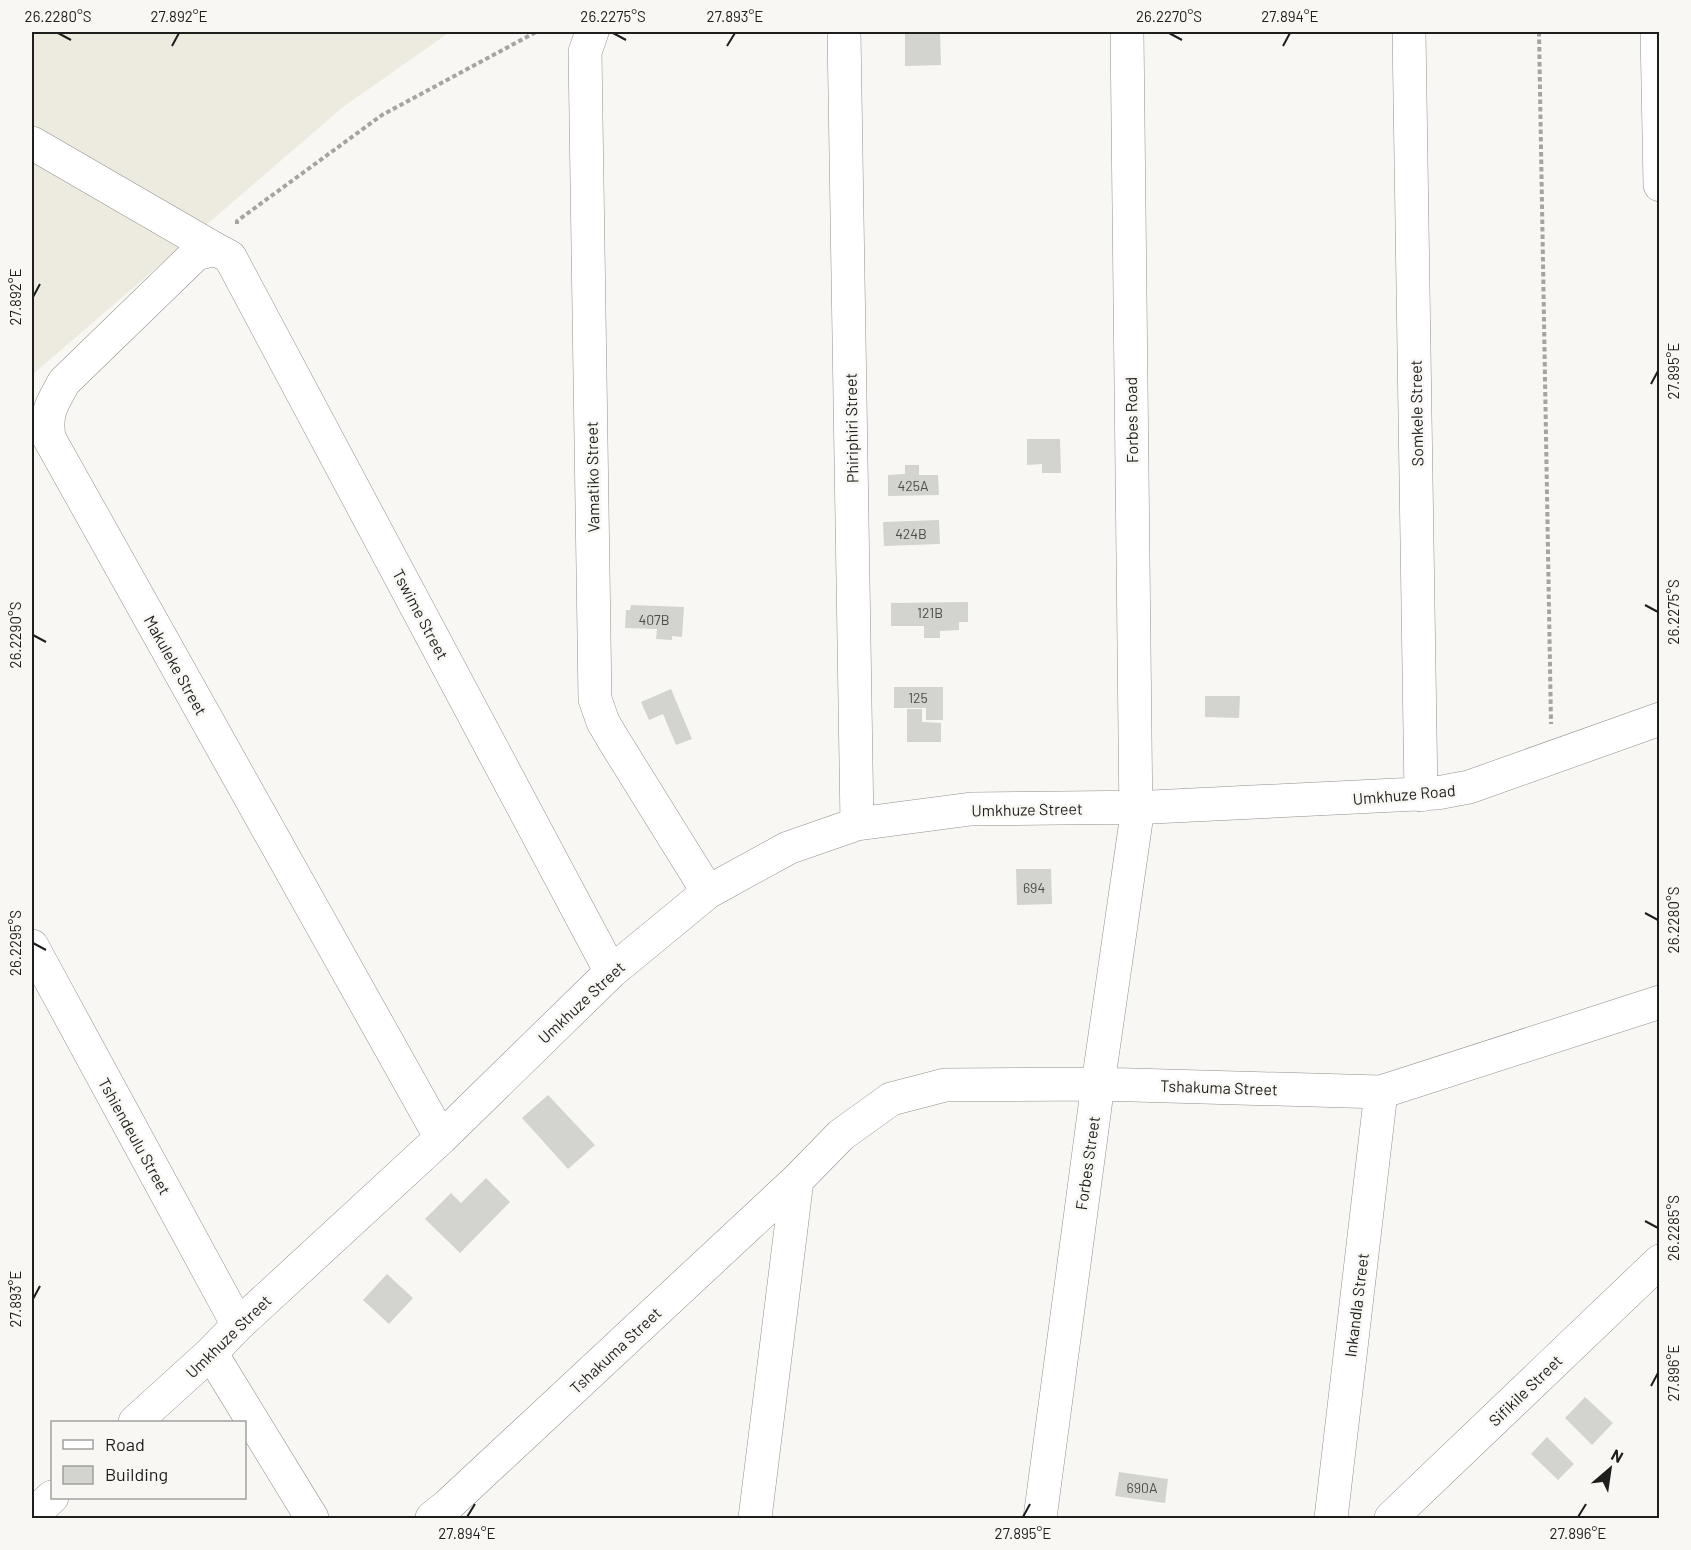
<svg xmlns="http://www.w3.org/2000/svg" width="1691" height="1550" font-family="Barlow,sans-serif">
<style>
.built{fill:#edeae0}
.building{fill:#d3d3cf}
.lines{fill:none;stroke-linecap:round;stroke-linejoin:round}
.minor-casing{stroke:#90908c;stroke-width:34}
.path{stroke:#a5a4a2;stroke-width:4;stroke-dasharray:4.5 3;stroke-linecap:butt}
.minor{stroke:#fff;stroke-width:33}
.ticks{fill:none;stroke:#1e1e1c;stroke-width:2}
.labels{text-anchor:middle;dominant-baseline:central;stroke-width:5;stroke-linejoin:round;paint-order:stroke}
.number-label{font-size:14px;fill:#4b4b49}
.street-label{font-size:16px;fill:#1e1e1c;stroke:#f8f7f4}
.neatline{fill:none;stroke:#1e1e1c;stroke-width:2}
.ticks-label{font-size:15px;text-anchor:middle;fill:#1e1e1c}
</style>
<rect width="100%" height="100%" fill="#f8f7f4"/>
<path class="built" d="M32,32H450L343,107L32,375Z"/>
<path class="building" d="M905,32H940L941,65L905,66Z
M1027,439H1060L1061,473H1042V464L1027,465Z
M905,465H919V475H938L939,495L888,496V475L905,474Z
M939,520L940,544L884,546L883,522Z
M968,602V622H959V630L940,631V638H924V626H891V603Z
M631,605L684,607L682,637L672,636V640L656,639L657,629L625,628L626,610H630Z
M894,687H943V720H926V708H894Z
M671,689L692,739L676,745L663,714L649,720L641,702Z
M1205,696H1240L1239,718L1205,717Z
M907,709H922V722L941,723V742H907Z
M1016,869H1051L1052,904L1017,905Z
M548,1095L595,1145L568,1169L522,1118Z
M486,1178L510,1202L460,1253L425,1219L451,1193L461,1203Z
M387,1274L413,1298L389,1324L363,1300Z
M1585,1397L1613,1423L1592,1445L1565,1418Z
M1547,1437L1574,1464L1558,1480L1531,1454Z
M1119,1472L1168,1479L1165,1503L1115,1496Z"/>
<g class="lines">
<g class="minor-casing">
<path id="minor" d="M592,32L585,52L595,699L603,722L613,739L708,892
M844,32L857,824
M1409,32L1421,795
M1657,32L1660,185
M32,143L215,249
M32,946L238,1325
M441,1138L49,438C45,412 52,404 64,382L196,254L215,249L230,257L611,972
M211,1353L312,1518
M135,1422L211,1353L238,1325L441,1138L611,972L708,892L788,848L857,824L971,809L1152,807L1437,793L1469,787L1660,719
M32,1516L52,1497
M432,1518L447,1506L797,1180L841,1135L891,1099L945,1085L1098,1084L1381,1092L1660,1002
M755,1518L797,1180
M1040,1518L1098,1084L1136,821L1127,32
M1331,1518L1381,1092
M1391,1518L1660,1261"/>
</g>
<path class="path" d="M1539,32L1551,724
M237,224V221L382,115L536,32"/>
<use href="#minor" class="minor"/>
</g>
<path class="ticks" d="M58,33L71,40M613,33L626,40M1169,33L1182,40M172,46L179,33M727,46L735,33M1283,46L1290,33M33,297L40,284M1651,384L1658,371M1645,605L1658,612M33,635L46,642M1645,913L1658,920M33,943L46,950M1645,1221L1658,1228M33,1299L40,1286M1651,1386L1658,1373M467,1517L475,1504M1023,1517L1030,1504M1578,1517L1586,1504"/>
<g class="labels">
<g class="number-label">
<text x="913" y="485">425A</text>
<text x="911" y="533">424B</text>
<text x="930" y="612">121B</text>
<text x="654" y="619">407B</text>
<text x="918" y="697">125</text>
<text x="1034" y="887">694</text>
<text x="1142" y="1487">690A</text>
</g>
<g class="street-label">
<text transform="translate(1416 413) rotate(-91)">Somkele Street</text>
<text transform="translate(1131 420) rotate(-91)">Forbes Road</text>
<text transform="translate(851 428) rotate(-91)">Phiriphiri Street</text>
<text transform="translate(592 477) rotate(-91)">Vamatiko Street</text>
<text transform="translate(421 614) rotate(62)">Tswime Street</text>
<text transform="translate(176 665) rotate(61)">Makuleke Street</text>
<text transform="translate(1404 794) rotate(-5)">Umkhuze Road</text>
<text transform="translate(1027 809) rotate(-1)">Umkhuze Street</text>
<text transform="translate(581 1002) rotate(-43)">Umkhuze Street</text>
<text transform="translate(1219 1087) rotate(2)">Tshakuma Street</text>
<text transform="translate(135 1136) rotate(61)">Tshiendeulu Street</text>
<text transform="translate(1087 1163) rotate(-82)">Forbes Street</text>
<text transform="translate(1356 1305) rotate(-83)">Inkandla Street</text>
<text transform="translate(228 1336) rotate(-44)">Umkhuze Street</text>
<text transform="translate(615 1350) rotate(-43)">Tshakuma Street</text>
<text transform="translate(1525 1390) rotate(-44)">Sifikile Street</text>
</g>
</g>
<rect width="1691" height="1550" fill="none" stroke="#f8f7f4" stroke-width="66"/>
<rect x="51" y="1421" width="195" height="78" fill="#f8f7f4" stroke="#a1a09e" stroke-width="1.5"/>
<rect x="63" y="1440" width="30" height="9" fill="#ffffff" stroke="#a1a09e" stroke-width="1.5"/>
<text x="105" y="1451" font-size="18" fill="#1e1e1c">Road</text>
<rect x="63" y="1466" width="30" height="18" fill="#d3d3cf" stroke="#a1a09e" stroke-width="1.5"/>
<text x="105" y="1481" font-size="18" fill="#1e1e1c">Building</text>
<g transform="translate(1610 1469) rotate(29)" stroke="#f8f7f4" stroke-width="4.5" paint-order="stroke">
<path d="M0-4.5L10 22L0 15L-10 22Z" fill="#1e1e1c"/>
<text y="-9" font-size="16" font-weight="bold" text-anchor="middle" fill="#1e1e1c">N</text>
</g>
<rect x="33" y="33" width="1625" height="1484" class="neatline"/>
<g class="ticks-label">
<text x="58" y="22">26.2280°S</text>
<text x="179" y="22">27.892°E</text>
<text x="613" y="22">26.2275°S</text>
<text x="735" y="22">27.893°E</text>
<text x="1169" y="22">26.2270°S</text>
<text x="1290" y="22">27.894°E</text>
<text transform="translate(16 297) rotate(-90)" y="5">27.892°E</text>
<text transform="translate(1674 371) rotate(-90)" y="5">27.895°E</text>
<text transform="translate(1674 612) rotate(-90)" y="5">26.2275°S</text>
<text transform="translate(16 635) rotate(-90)" y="5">26.2290°S</text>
<text transform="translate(1674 920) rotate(-90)" y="5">26.2280°S</text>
<text transform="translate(16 943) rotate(-90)" y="5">26.2295°S</text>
<text transform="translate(1674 1228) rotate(-90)" y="5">26.2285°S</text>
<text transform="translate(16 1299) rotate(-90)" y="5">27.893°E</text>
<text transform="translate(1674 1373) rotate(-90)" y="5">27.896°E</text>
<text x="467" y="1539">27.894°E</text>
<text x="1023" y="1539">27.895°E</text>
<text x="1578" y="1539">27.896°E</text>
</g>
</svg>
